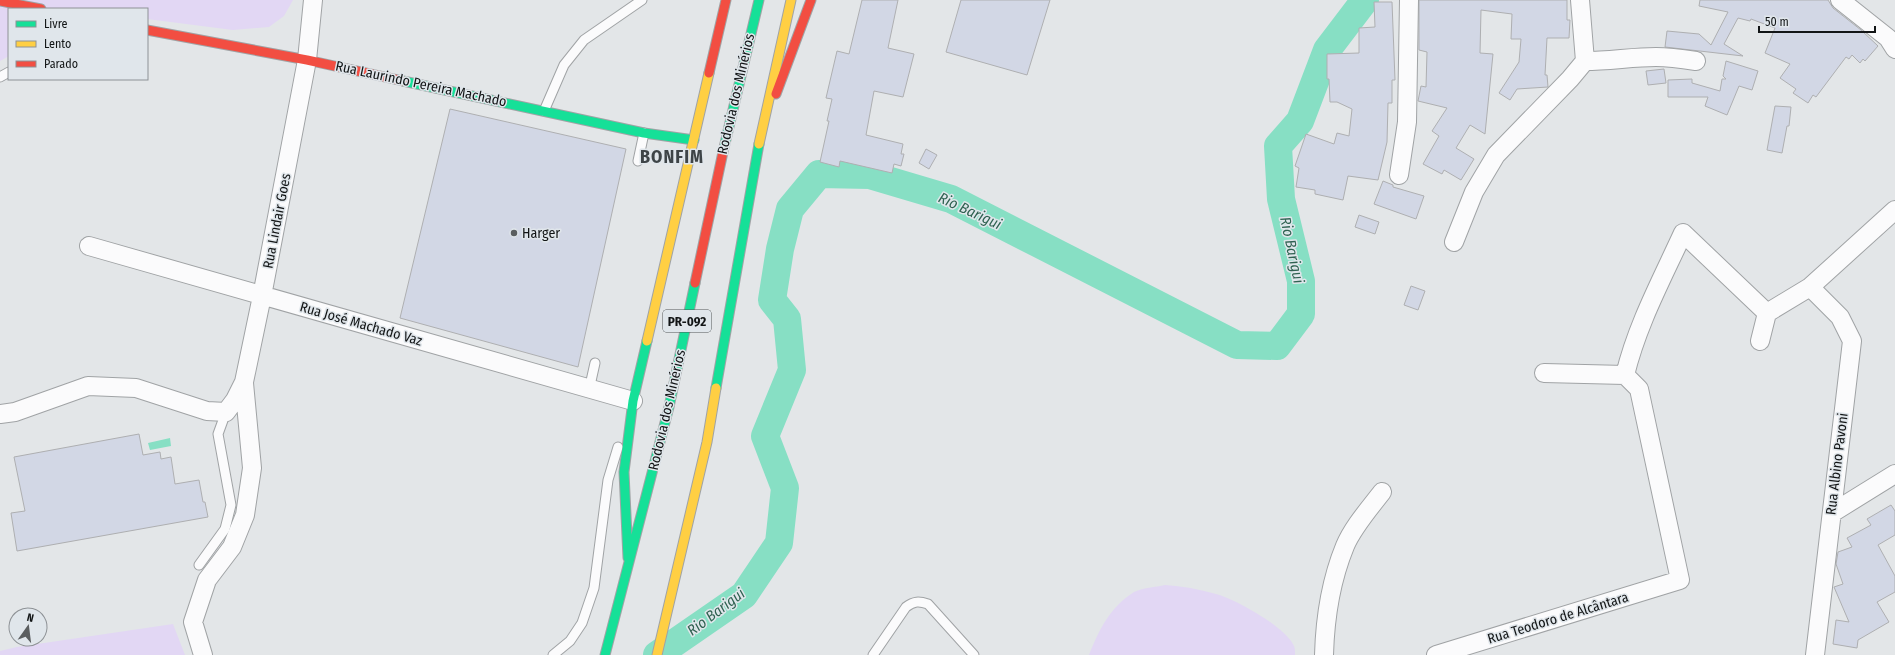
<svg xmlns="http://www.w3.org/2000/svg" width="1895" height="655" font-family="'Fira Sans Condensed',sans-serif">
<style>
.green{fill:#e2d7f4}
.water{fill:#87dfc4}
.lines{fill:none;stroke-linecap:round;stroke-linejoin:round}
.river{stroke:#87dfc4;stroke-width:28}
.building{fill:#d2d7e5;stroke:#aeafb1}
.lane-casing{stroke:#a0a3a5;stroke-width:11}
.street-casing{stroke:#a0a3a5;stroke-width:20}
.fast-casing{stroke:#a0a3a5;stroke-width:11}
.slow-casing{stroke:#a0a3a5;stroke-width:11}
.jam-casing{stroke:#a0a3a5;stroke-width:11}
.lane{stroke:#fbfbfc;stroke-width:9}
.street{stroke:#fbfbfc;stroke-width:18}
.fast{stroke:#16e098;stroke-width:9}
.slow{stroke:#ffcf43;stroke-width:9}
.jam{stroke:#f24e42;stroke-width:9}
.poi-dot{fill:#5b5e60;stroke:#e0e6eb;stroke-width:1.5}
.labels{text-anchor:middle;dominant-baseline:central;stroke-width:3;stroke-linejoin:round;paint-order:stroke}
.shield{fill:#e0e6eb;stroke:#505456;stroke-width:1}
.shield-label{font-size:13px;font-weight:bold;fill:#121516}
.street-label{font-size:14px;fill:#121516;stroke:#e0e6eb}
.poi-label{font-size:14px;fill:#121516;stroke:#e0e6eb;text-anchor:start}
.water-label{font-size:15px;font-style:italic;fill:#2f6251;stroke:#e0e6eb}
.district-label{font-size:18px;font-weight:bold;letter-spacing:1px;fill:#3e4447;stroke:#e0e6eb}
</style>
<rect width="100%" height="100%" fill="#e3e6e8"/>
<path class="green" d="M0,0H293L284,16L269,27L233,30L147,19V9H9V56L0,61Z
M1165,585C1182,586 1199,589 1216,594C1235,599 1286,627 1294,646C1295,648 1295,652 1295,655H1089C1099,630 1110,607 1134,592C1142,588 1156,587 1165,585Z
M173,624L185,655H0V651L17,647Z"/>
<path class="water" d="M170,438L171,446L150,450L148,443Z"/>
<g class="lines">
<path class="river" d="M657,655L744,595L779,543L785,488L765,436L792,370L787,319L772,300L780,249L790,209L819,174L870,175L951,199L1237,345L1277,346L1301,314V281L1281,199L1278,146L1300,121L1327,50L1365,0"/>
</g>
<path class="building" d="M862,0H898L888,48L914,54L903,97L874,91L866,135L903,144L901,154H904L901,166L894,164L892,173L840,161L839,167L820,162L829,121H827L832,99L826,98L837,51L849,54Z
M961,0H1050L1027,75L946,52Z
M1419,0H1567V20H1570L1569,38H1547L1545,75H1547L1548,87L1517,89L1510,100L1499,93L1519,62L1521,39H1511L1512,14L1481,10L1480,53L1493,54L1485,134L1470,125L1456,148L1474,159L1461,180L1444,170L1442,174L1423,164L1439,136L1432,131L1447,108L1418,101L1421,86L1426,87L1427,52L1419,50Z
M1700,0H1828L1833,8L1861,30L1878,46L1865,61L1863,59L1860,63L1852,55L1849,59L1846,57L1816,97L1813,95L1808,103L1793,93L1796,89L1780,78L1790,64L1765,53L1775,28L1751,19L1750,21L1738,18L1724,44L1743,56L1665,47L1667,31L1699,34L1711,45L1728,12L1699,6Z
M1374,2H1392L1395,80H1392V103H1388L1387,142L1378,180L1348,176L1343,200L1315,194V190L1296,187L1299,168L1295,166L1306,134L1334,144L1337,133L1349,136L1352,109L1337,102H1330L1329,79H1327V54L1359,53V28L1375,27Z
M1726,61L1758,71L1752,90L1739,86L1727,115L1705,106L1708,97H1668V80L1692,79V83L1720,91L1722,79H1726L1723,76Z
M1664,69L1666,83L1648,85L1646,71Z
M1775,106L1791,107L1789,126H1787L1782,153L1767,150Z
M450,109L626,149L578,367L400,318Z
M926,149L937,155L929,169L919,163Z
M1383,181L1393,185V187L1424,196L1416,219L1374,204Z
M1359,215L1379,222L1375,234L1355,227Z
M1411,286L1425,291L1418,310L1404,305Z
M139,434L143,455L160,452L161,459L171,457L175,484L199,480L203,502H205L208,517L17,551L11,513L25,511L14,457Z
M1891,505L1895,511V535L1878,545L1895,576V592L1877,602L1889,622L1858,640L1857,648L1833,644L1836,620L1849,622L1834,587L1843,584L1836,564L1838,552L1852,547L1847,538L1871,525L1867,519Z"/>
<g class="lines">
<g class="lane-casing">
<path id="lane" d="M0,77L9,72
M544,111L564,65L584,40L642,0
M638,161L644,133
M589,390L595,363
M199,565L225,529L231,505L218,434L226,412
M553,655L570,641L582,623L594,588L608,480L618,447
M873,655L906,607C914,601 919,601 928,604L974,655"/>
</g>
<g class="street-casing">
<path id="street" d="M1840,0L1888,38L1895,49
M1585,61C1609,61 1633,57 1656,57C1670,57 1683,59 1696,61
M1399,175L1407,122L1409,0
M1454,242L1474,192L1496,155L1570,79L1585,61L1580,0
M89,246L633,401
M1810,287L1840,317L1852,341L1815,655
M1760,341L1767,313L1810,287L1895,210
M1625,375C1637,325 1662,279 1683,233L1767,313
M0,414L15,412L88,386L136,388L207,411L226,412L235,400L244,382L262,296L307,60L313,0
M1832,513L1895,474
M203,655L193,622L207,580L232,547L245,515L252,468L244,383
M1324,655C1325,619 1331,580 1345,546C1353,527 1369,509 1382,492
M1436,655L1680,580L1639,389L1625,375L1544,373"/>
</g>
<g class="fast-casing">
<path id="fast" d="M403,81L644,133L694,140
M723,152L759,0
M716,388L759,144
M628,558L624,472L633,401L647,341
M605,655L669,407L695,283"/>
</g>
<g class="slow-casing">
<path id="slow" d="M759,144L791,0
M647,341L709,73
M657,655L707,442L716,388"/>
</g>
<g class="jam-casing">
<path id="jam" d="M0,1L41,9
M147,30L307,60L403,81
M709,73L726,0
M776,94L811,0
M695,283L723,152"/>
</g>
<use href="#lane" class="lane"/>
<use href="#street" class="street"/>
<use href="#fast" class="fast"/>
<use href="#slow" class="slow"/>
<use href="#jam" class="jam"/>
</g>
<circle class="poi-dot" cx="514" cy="233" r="4"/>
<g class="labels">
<rect class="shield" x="663" y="310" width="48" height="22" rx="3"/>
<g class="shield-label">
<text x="687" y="321">PR-092</text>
</g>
<g class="street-label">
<text transform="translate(421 84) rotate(12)">Rua Laurindo Pereira Machado</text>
<text transform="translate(736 94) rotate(-77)">Rodovia dos Minérios</text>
<text transform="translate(277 221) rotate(-79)">Rua Lindair Goes</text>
<text transform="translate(361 324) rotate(16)">Rua José Machado Vaz</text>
<text transform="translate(667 410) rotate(-77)">Rodovia dos Minérios</text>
<text transform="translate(1837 464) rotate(-83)">Rua Albino Pavoni</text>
<text transform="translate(1558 618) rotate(-17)">Rua Teodoro de Alcântara</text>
</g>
<g class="poi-label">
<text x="522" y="233">Harger</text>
</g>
<g class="water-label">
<text transform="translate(970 211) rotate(25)">Rio Barigui</text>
<text transform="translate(1292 250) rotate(78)">Rio Barigui</text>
<text transform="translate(716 612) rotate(-37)">Rio Barigui</text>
</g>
<g class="district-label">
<text x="672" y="157">BONFIM</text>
</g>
</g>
<rect x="8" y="8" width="140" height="72" fill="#e0e6eb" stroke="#8e9296"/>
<rect x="16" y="21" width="20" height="6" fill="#16e098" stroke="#8e9296"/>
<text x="44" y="28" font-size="12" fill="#121516">Livre</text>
<rect x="16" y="41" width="20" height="6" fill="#ffcf43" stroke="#8e9296"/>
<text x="44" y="48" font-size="12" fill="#121516">Lento</text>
<rect x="16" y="61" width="20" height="6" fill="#f24e42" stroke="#8e9296"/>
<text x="44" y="68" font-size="12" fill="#121516">Parado</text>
<g transform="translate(28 627) rotate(14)"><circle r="19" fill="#e0e6eb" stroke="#8e9296"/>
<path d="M0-3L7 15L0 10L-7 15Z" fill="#5b5e60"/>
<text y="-6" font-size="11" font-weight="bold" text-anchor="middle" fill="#121516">N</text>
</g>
<path d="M1759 26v6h116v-6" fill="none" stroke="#121516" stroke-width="2"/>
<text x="1765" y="26" font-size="12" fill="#121516" stroke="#e0e6eb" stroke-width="3" paint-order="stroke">50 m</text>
</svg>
